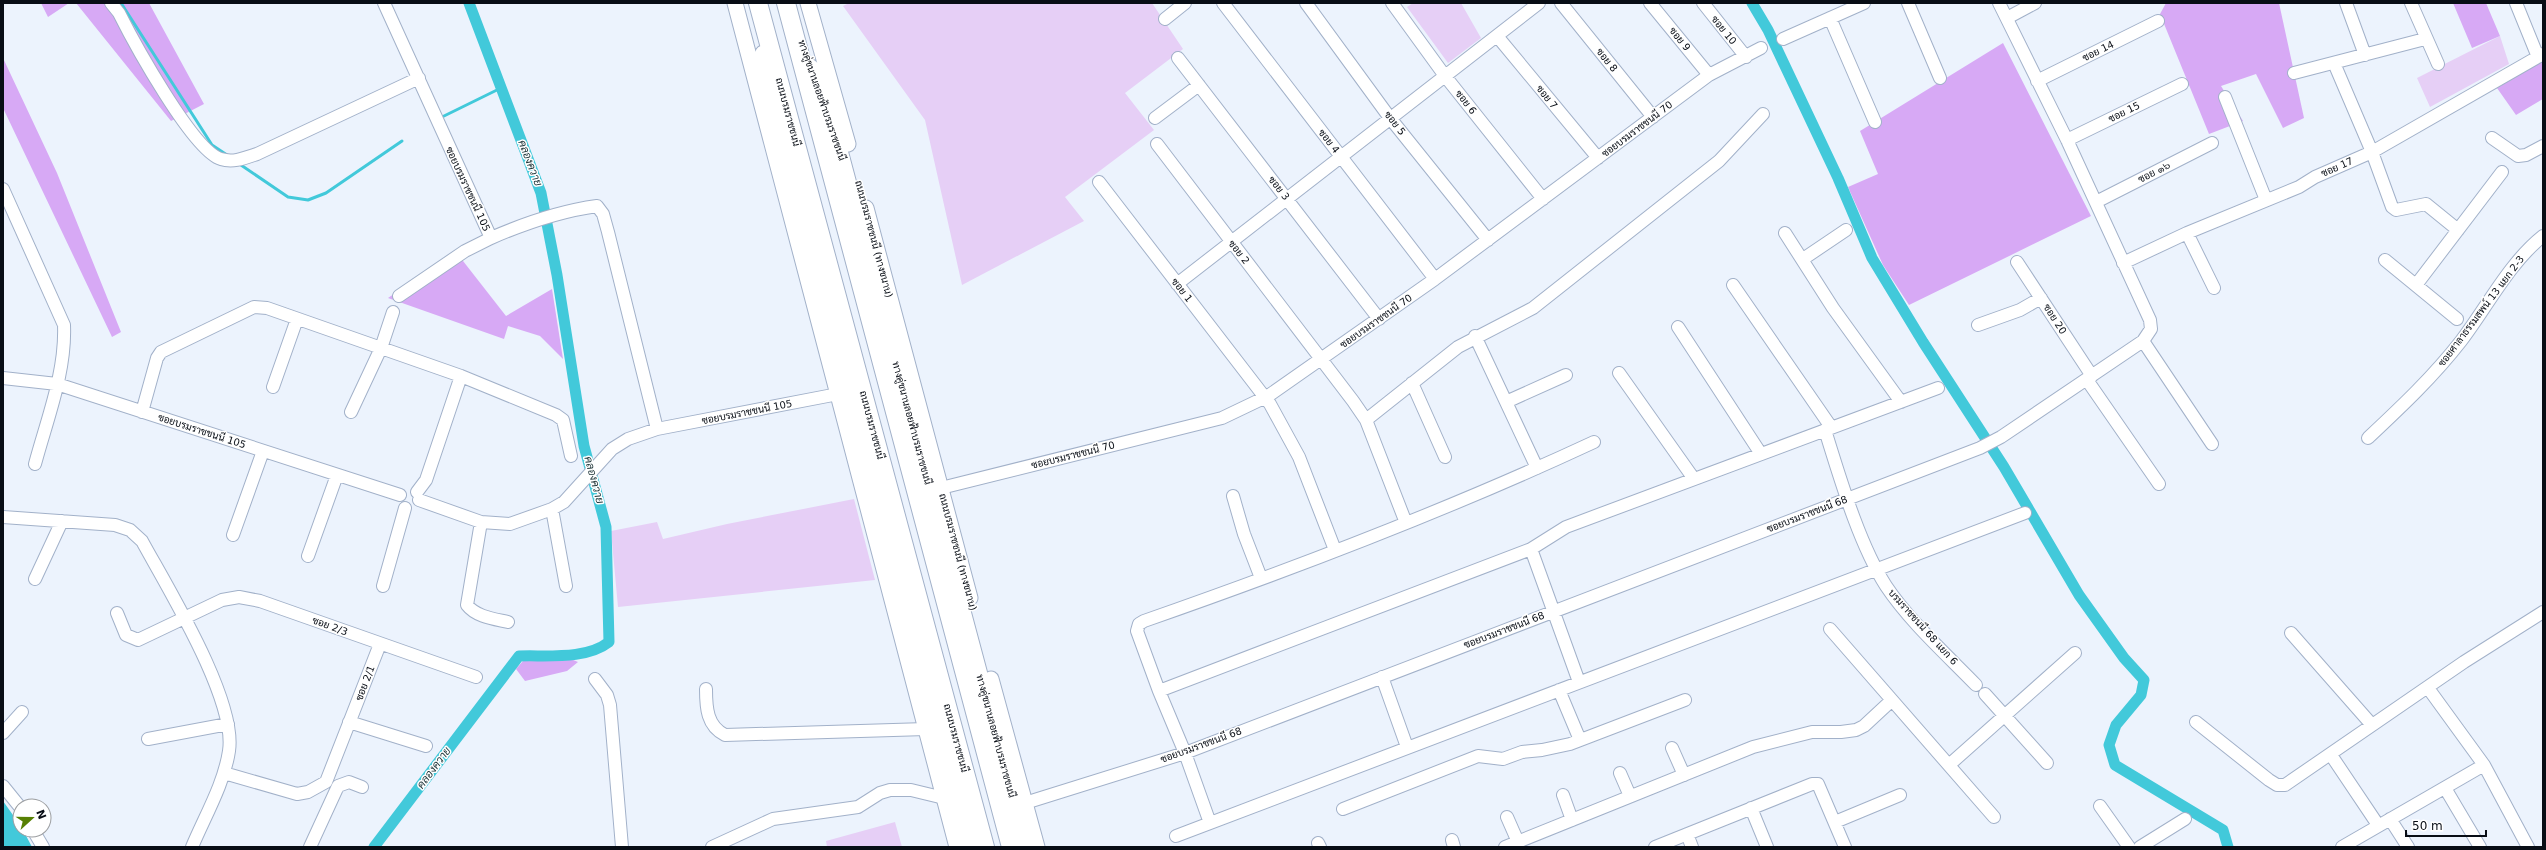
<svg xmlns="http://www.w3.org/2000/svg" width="2546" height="850" font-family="'DejaVu Sans',Sarabun,sans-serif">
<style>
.green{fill:#e6cff6}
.forest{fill:#d7a9f5}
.water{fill:#42c9da}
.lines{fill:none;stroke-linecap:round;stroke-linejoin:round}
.stream{stroke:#42c9da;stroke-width:3}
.canal{stroke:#42c9da;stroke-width:11}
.minor-casing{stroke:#a2b1c9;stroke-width:14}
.major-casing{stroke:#a2b1c9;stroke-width:17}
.highway-casing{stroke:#a2b1c9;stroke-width:20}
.minor{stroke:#fff;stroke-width:12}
.major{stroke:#fff;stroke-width:15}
.highway{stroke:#fff;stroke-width:18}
.labels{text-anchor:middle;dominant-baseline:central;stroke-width:3;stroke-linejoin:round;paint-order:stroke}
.street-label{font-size:10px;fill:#080d15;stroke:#fff}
.water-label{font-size:11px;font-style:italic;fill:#21383b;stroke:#fff}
</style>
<rect width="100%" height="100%" fill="#ecf3fd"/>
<path class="green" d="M849,3H1152L1183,49L1125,93L1154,130L1065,197L1084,221L962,285L925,120L843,6Z
M1413,3H1461L1481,38L1448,63L1407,7Z
M2500,36L2509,64L2430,107L2417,78Z
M854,499L875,580L618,607L611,531L657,522L663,539L727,524Z
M895,822L902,847H827L826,841Z"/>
<path class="forest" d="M41,3H69L48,17Z
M76,3H149L204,104L171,121Z
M2166,3H2279L2304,118L2283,128L2256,74L2221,86L2243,121L2209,134L2160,14Z
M2453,3H2486L2500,36L2472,48Z
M2003,43L2091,216L1909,305L1883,265L1848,187L1878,174L1860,131Z
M3,58L57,173L121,332L112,337L3,108Z
M2543,61V99L2516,115L2497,88Z
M456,252L506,316L552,289L563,359L540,336L508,326L504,339L388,298Z
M566,657L578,662L567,671L525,681L516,669L523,661Z"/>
<path class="water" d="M3,801L20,825V830H23L32,847H3Z"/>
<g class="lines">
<path class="stream" d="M121,3L212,145L227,155
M444,116L501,88
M238,163L288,197L308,200L326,193L402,141"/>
<path class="canal" d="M1752,3L1768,30L1838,178L1872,258L1923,342L2004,467L2079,595L2124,658L2144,680L2141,695L2116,725L2109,745L2115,765L2223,830L2228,847
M374,847L519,656C547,655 586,660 609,642L606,527L584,446L557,275L541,193L469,3"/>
<g class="minor-casing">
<path id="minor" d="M111,3L119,13C133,41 193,151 221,159C233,163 245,158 257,154L419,78
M384,3L491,238C523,224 561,211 597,206L603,214L608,232L657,429
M1223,3L1435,279
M1306,3L1390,118L1488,240
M1392,3L1445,76L1543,199
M1561,3L1653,117
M1650,3L1709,75
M1703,3L1746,57
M1908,3L1940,78
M2346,3L2365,55
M2411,3L2438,64
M2516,3L2538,57
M1830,18L1875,122
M2007,18L2035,3
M1165,19L1185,3
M1497,36L1598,158
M1783,39L1864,3
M1178,58L1379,319
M2334,63L2372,152L2392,207L2396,210L2426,204L2458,230
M2294,73L2425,39
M2037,81L2158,21
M2225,97L2266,200
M1155,118L1199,85
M2492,138L2518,156L2526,155L2543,146
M2067,140L2182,84
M1157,144L1353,401L1366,420L1406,523
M1099,182L1270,404L1299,457L1335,550
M3,189L64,325C66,372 47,419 35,464
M2096,202L2212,143
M1785,233L1833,308L1901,402
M2187,233L2214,288
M1803,259L1846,230
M2385,260L2457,319
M2017,262L2092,376
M2123,263L2187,233L2299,187L2315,177L2372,152L2543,54
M1177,284L1539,3
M1733,285L1831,427
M2416,285L2502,172
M399,296L465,251L491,238
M1978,325L2020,310L2041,298
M1678,327L1761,454
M1475,336L1537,468
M2143,341L2212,444
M1619,373L1694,479
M3,378L57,384L400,495
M2087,380L2159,484
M1412,383L1445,457
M273,387L297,319
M1506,402L1566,375
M142,412L157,358L161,352L254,307L267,308L461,376L556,415L563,420L571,456
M351,412L381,348L393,312
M1366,420L1458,347L1533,308L1719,161L1763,114
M1825,430C1840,478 1859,544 1886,586C1910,622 1946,654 1976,685
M2368,438C2401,407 2433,377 2461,341C2487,307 2509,263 2543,236
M941,488L1222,418L1268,396L1435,279L1709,75L1761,48
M417,492L426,480L461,376
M1233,496L1244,534L1261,578
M419,500L481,522L510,524L552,509L564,502L612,449L628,439L657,429L838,394
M552,509L566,586
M3,517L115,525L130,530L142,541C167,587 237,700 229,751C224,784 205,816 192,847
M481,522L467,605C476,617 495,619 508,622
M233,535L263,451
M1531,549L1579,682
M308,556L337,475
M35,579L62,521
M383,586L405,508
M117,613L126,635L138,640L222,600L239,597L260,601L476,677
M1830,629L1994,817
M2291,633L2372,725
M1382,677L1407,747
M595,679L607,695L610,705L622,847
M2428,688L2484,765L2528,847
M706,689C706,708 707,726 725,735L926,729
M1559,690L1580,740
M1159,691L1137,631L1139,624L1144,621C1296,568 1448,510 1594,442
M1985,694L2047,763
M349,722L426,746
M2196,722L2269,780L2277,785H2285L2464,662L2543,612
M3,733L22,712
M148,739L228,724
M1672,748L1684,775
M2331,755L2378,825
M1949,765L2075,653
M224,773L297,794L308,792L326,782L380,644
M1620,773L1630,796
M3,786L20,807
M2445,788L2480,847
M1563,795L1572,820
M1025,803L1185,753L1980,448L2001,437L2143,341L2151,329L2150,320L2067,140L1999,3
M2100,806L2129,847
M1751,808L1767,847
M1343,809L1478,756L1503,759L1522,752L1542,750L1570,744L1685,700
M1507,817L1518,842
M2390,819L2408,847
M1835,822L1900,795
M1210,823L1185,753L1159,691L1531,549L1566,527L1938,388
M33,830L43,847
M1687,834L1692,847
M1176,836L2025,513
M1452,840L1454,847
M1318,843L1320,847
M310,847L338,786L349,782L362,787
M712,847L773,819L858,807L880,793L890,790H911L944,798
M1505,847L1753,747L1812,732H1841L1856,730L1864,726L1892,700
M1655,847L1812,784H1818L1845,847
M2140,847L2185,819
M2342,847L2484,765"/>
</g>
<g class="major-casing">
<path id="major" d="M735,3L957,847
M808,3L848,144
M763,53L797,200L971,847
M811,67L838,143L1026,847
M866,208L970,598
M991,679L1037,847"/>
</g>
<g class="highway-casing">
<path id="highway" d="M758,3L985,847
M786,3L1011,847"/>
</g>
<use href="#minor" class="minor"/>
<use href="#major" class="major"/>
<use href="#highway" class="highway"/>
</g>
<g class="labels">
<g class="street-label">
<text transform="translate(1724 30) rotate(51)">ซอย 10</text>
<text transform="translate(1680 39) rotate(51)">ซอย 9</text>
<text transform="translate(2098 51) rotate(-26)">ซอย 14</text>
<text transform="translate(1607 60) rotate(51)">ซอย 8</text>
<text transform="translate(1547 97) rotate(51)">ซอย 7</text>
<text transform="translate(822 100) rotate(71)">ทางคู่ขนานลอยฟ้าบรมราชชนนี</text>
<text transform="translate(1466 102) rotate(52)">ซอย 6</text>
<text transform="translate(788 112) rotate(75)">ถนนบรมราชชนนี</text>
<text transform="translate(2124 112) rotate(-26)">ซอย 15</text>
<text transform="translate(1395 123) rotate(52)">ซอย 5</text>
<text transform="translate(1637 129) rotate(-37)">ซอยบรมราชชนนี 70</text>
<text transform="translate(1329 141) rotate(52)">ซอย 4</text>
<text transform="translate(2337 167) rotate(-24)">ซอย 17</text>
<text transform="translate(2154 172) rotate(-27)">ซอย ๑๖</text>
<text transform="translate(1279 188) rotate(52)">ซอย 3</text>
<text transform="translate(468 189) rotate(65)">ซอยบรมราชชนนี 105</text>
<text transform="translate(874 239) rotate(75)">ถนนบรมราชชนนี (ทางขนาน)</text>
<text transform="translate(1239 252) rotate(52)">ซอย 2</text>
<text transform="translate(1182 290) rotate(52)">ซอย 1</text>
<text transform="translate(2481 311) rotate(-53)">ซอยศาลาธรรมสพน์ 13 แยก 2-3</text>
<text transform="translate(2055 319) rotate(57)">ซอย 20</text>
<text transform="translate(1376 321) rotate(-35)">ซอยบรมราชชนนี 70</text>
<text transform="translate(747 412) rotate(-11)">ซอยบรมราชชนนี 105</text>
<text transform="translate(912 423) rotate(75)">ทางคู่ขนานลอยฟ้าบรมราชชนนี</text>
<text transform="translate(872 425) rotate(75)">ถนนบรมราชชนนี</text>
<text transform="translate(202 431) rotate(18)">ซอยบรมราชชนนี 105</text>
<text transform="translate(1073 455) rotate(-14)">ซอยบรมราชชนนี 70</text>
<text transform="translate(1807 514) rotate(-21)">ซอยบรมราชชนนี 68</text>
<text transform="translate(958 552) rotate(75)">ถนนบรมราชชนนี (ทางขนาน)</text>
<text transform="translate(330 626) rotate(20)">ซอย 2/3</text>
<text transform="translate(1923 627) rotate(48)">บรมราชชนนี 68 แยก 6</text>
<text transform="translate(1504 630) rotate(-21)">ซอยบรมราชชนนี 68</text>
<text transform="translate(365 683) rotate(-69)">ซอย 2/1</text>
<text transform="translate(996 736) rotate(75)">ทางคู่ขนานลอยฟ้าบรมราชชนนี</text>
<text transform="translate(956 738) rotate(75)">ถนนบรมราชชนนี</text>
<text transform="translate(1201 745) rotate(-20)">ซอยบรมราชชนนี 68</text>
</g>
<g class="water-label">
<text transform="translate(530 163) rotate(69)">คลองควาย</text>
<text transform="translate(594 480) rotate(75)">คลองควาย</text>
<text transform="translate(434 768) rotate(-53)">คลองควาย</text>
</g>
</g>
<rect width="2546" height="850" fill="none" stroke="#080d15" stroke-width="8"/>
<g transform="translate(32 818) rotate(69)"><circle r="19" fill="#ffffff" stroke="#9c9ea1"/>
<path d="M0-3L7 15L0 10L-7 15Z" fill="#578004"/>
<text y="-6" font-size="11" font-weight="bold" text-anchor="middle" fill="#080d15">N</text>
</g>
<path d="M2406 830v6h80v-6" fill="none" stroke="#080d15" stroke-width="2"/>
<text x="2412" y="830" font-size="12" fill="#080d15" stroke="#ffffff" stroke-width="3" paint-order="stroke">50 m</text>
</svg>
